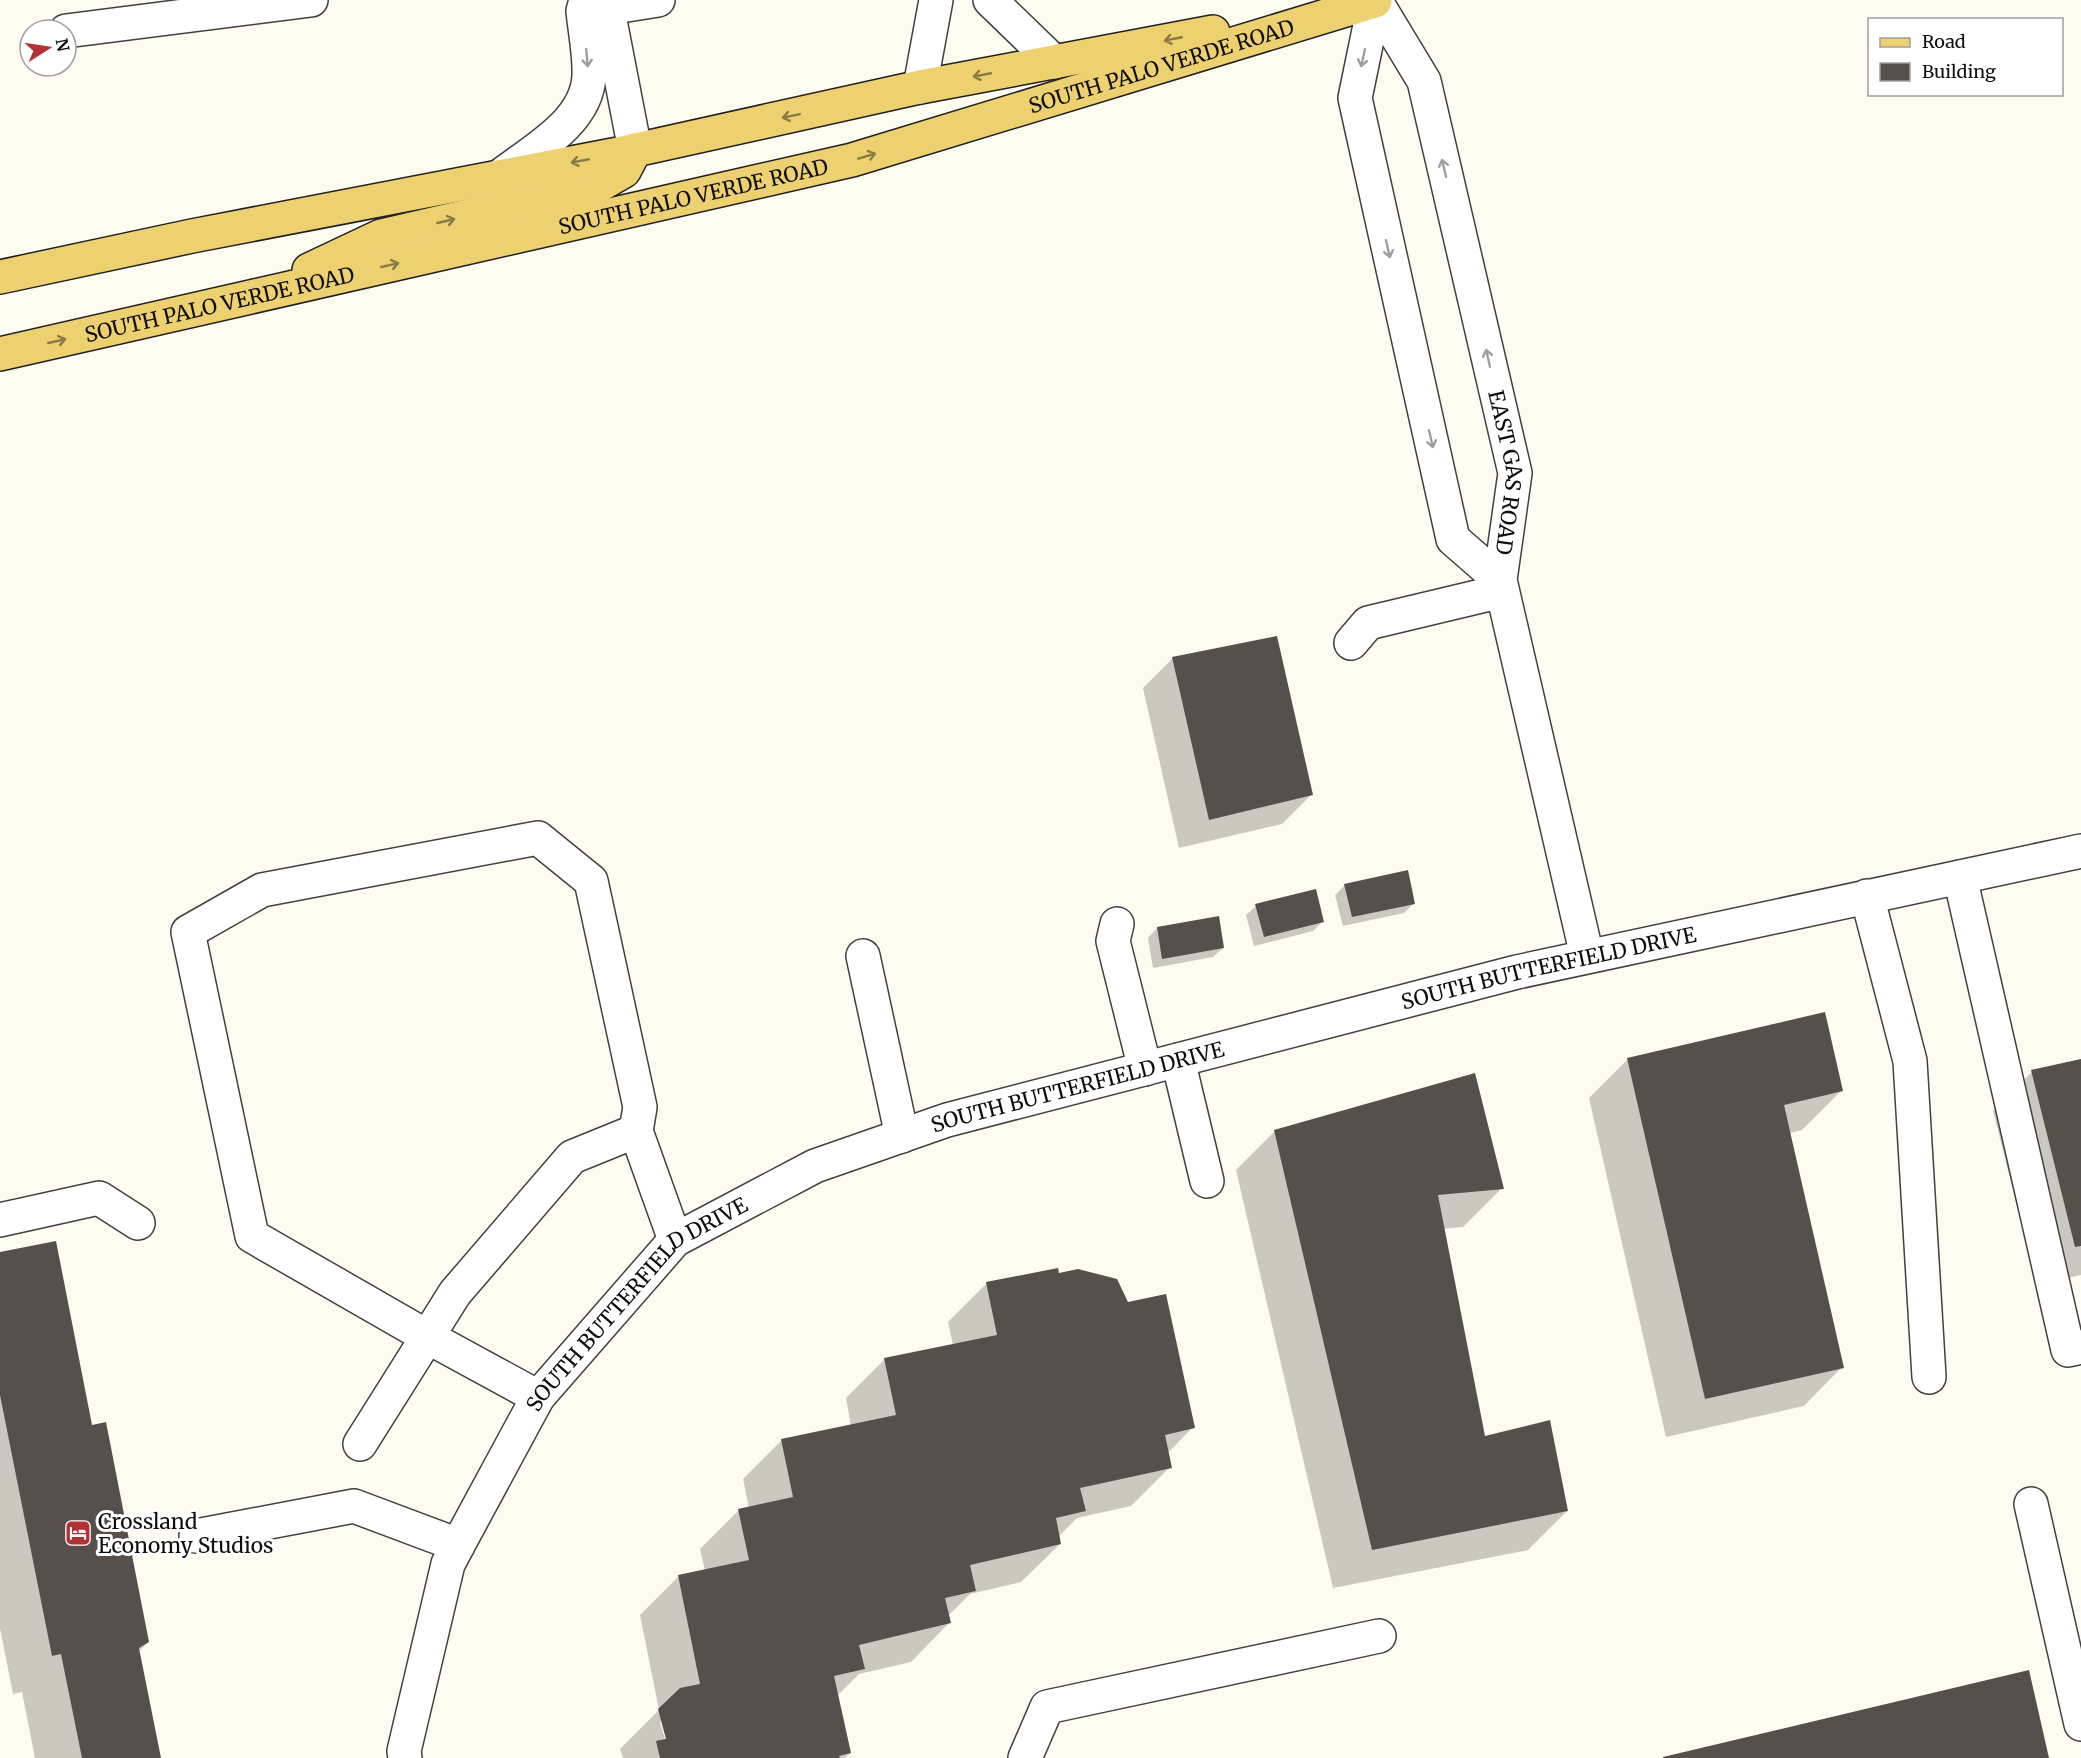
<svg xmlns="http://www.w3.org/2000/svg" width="2081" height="1758" font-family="Merriweather,serif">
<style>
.shadow{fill:#0003;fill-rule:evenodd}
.building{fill:#564f4b}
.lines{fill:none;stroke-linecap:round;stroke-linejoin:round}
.minor-casing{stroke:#414141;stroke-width:36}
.major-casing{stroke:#1f1f1f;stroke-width:36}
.minor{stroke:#fff;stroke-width:33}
.major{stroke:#edd171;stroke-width:33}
.oneway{stroke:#897944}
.oneway2{stroke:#9f9f9f}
.labels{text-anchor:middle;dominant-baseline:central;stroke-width:6;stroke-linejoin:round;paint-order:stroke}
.street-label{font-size:21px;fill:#0e0e0e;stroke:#fff}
.poi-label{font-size:21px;fill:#0e0e0e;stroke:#fff;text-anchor:start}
</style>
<rect width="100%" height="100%" fill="#fefbf0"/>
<path class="shadow" d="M1173,658L1312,794L1282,824L1179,848L1143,688Z
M1345,885L1414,903L1404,913L1343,926L1335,895Z
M1256,906L1322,922L1313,931L1254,946L1246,915Z
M1157,928L1223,948L1213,957L1153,968L1148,938Z
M1628,1059L1841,1091L1802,1130L1789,1133L1842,1367L1804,1406L1666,1437L1589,1098Z
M2081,1061V1275L2037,1285L1993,1111L2032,1072Z
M1275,1131L1502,1188L1463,1227L1443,1229L1484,1437L1567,1511L1528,1550L1333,1588L1236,1170Z
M0,1253L148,1642L138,1652L159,1758H35L22,1692L13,1694L0,1628Z
M1058,1275L1193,1427L1167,1454L1170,1467L1131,1506L1077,1518L1058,1537L1060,1544L1021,1582L970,1594L948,1616L949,1623L911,1662L859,1674L837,1696L850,1753L845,1758H623L620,1749L659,1710L640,1615L679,1576L705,1571L700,1549L739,1510L749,1508L743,1479L782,1440L851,1426L846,1398L885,1359L953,1345L948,1322L987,1283ZM663,1719L669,1745L667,1746L660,1722Z"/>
<path class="building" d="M1277,636L1313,795L1209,820L1172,657Z
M1408,870L1415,904L1352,917L1344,884Z
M1316,889L1324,922L1264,937L1255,904Z
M1219,916L1224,948L1162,959L1157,927Z
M1825,1012L1843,1091L1784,1105L1844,1368L1705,1399L1627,1058Z
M2081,1059V1246L2075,1247L2031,1070Z
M1475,1073L1504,1189L1438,1195L1485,1436L1550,1420L1568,1511L1372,1550L1274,1130Z
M56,1241L92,1425L106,1422L149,1642L139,1648L161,1758H82L61,1654L52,1656L0,1395V1252Z
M1058,1268L1059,1273L1078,1269L1117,1279L1128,1302L1166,1294L1195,1428L1165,1435L1172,1468L1080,1488L1086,1511L1056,1518L1061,1544L970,1565L976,1591L945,1598L951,1623L859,1645L865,1669L834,1676L851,1753L839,1756L840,1758H660L656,1741L666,1739L658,1709L680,1688L700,1684L678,1575L749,1560L738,1509L793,1497L781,1439L896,1415L884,1358L997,1335L986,1282Z
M2029,1670L2049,1758H1663V1757Z"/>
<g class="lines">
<g class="minor-casing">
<g id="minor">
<path d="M606,0L635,150"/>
<path d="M990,0L1054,62"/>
<path id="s1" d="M1375,0L1424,81L1515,473L1500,580L1587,956"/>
<path d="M1375,1L1355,98L1453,539L1500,580"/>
<path d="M608,8L658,0"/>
<path d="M66,31L311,0"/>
<path d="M920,87L936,0"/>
<path d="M499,177C532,151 587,123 589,76C590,55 585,32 583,11L586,0"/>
<path d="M1351,643L1368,623L1502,591"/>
<path d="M1960,877L2068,1350L2081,1347"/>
<path d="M1867,896L1910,1061L1929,1377"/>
<path d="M1117,924L1113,941L1145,1069"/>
<path d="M863,956L902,1136"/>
<path d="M1178,1060L1207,1181"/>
<path d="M0,1220L99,1198L138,1223"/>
<path d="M538,1397L426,1336L252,1236L188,932L262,890L538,838L591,881L640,1107L636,1131"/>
<path d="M360,1444L455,1293L572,1157L636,1131L675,1240"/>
<path d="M2031,1504L2081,1724"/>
<path d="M196,1536L354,1506L458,1545"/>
<path id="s2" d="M405,1758L404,1751L448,1564L458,1545L538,1397L675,1240L815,1166L947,1120L1517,972L2081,851"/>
<path d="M1025,1758L1047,1707L1379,1636"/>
</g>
</g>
<g class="major-casing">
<g id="major">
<path d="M309,270L381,236L598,186L624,171L635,150"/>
<path d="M0,277L192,236L613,155L920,87L1213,32"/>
<path id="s3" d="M0,354L852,160L1375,1"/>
</g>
</g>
<use href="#minor" class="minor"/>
<use href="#major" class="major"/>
</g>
<defs><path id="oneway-shaft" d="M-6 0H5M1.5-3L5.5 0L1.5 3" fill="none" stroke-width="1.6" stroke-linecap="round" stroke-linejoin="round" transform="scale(1.5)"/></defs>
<g class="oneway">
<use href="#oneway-shaft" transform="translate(1173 39) rotate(169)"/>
<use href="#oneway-shaft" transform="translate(982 75) rotate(169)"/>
<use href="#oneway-shaft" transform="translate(791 116) rotate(168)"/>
<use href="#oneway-shaft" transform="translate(867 156) rotate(-17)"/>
<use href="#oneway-shaft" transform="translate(580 161) rotate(169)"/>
<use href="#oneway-shaft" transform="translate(446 221) rotate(-13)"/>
<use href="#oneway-shaft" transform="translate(390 265) rotate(-13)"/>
<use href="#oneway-shaft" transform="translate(57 341) rotate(-13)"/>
</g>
<g class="oneway2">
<use href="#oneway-shaft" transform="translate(587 58) rotate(85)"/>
<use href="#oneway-shaft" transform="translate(1363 58) rotate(102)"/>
<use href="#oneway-shaft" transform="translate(1444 168) rotate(-103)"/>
<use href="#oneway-shaft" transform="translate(1388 249) rotate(77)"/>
<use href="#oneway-shaft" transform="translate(1488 358) rotate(-103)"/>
<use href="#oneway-shaft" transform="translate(1431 439) rotate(77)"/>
</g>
<defs>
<g id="hotel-square" transform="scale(1.35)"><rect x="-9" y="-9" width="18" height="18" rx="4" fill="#b23236" stroke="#fff"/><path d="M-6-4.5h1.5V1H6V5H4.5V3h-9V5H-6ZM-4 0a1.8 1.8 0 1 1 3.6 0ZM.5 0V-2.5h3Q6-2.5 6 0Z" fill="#fff"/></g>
</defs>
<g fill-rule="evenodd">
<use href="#hotel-square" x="78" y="1533"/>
</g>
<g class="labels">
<g class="street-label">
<text stroke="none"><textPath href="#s3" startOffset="1197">SOUTH PALO VERDE ROAD</textPath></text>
<text stroke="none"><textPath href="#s3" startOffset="711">SOUTH PALO VERDE ROAD</textPath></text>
<text stroke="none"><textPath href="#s3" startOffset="225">SOUTH PALO VERDE ROAD</textPath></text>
<text stroke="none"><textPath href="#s1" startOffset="496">EAST GAS ROAD</textPath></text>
<text stroke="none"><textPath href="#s2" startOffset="1516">SOUTH BUTTERFIELD DRIVE</textPath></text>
<text stroke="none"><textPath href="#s2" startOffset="1030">SOUTH BUTTERFIELD DRIVE</textPath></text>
<text stroke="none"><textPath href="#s2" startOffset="526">SOUTH BUTTERFIELD DRIVE</textPath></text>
</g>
<g class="poi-label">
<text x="98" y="1521">Crossland<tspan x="98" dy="24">Economy Studios</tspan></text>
</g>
</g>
<rect x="1868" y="18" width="195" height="78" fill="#ffffff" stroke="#9f9f9f" stroke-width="1.5"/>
<rect x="1880" y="38" width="30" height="9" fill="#edd171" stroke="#9f9f9f" stroke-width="1.5"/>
<text x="1922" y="48" font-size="18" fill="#0e0e0e">Road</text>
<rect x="1880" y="63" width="30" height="18" fill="#564f4b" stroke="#9f9f9f" stroke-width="1.5"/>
<text x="1922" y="78" font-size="18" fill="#0e0e0e">Building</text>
<g transform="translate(48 48) rotate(78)"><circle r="28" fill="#ffffff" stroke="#9f9f9f" stroke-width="1.5"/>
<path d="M0-4.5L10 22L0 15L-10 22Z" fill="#b23236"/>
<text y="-9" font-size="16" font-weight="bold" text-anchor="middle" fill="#0e0e0e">N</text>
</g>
</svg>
